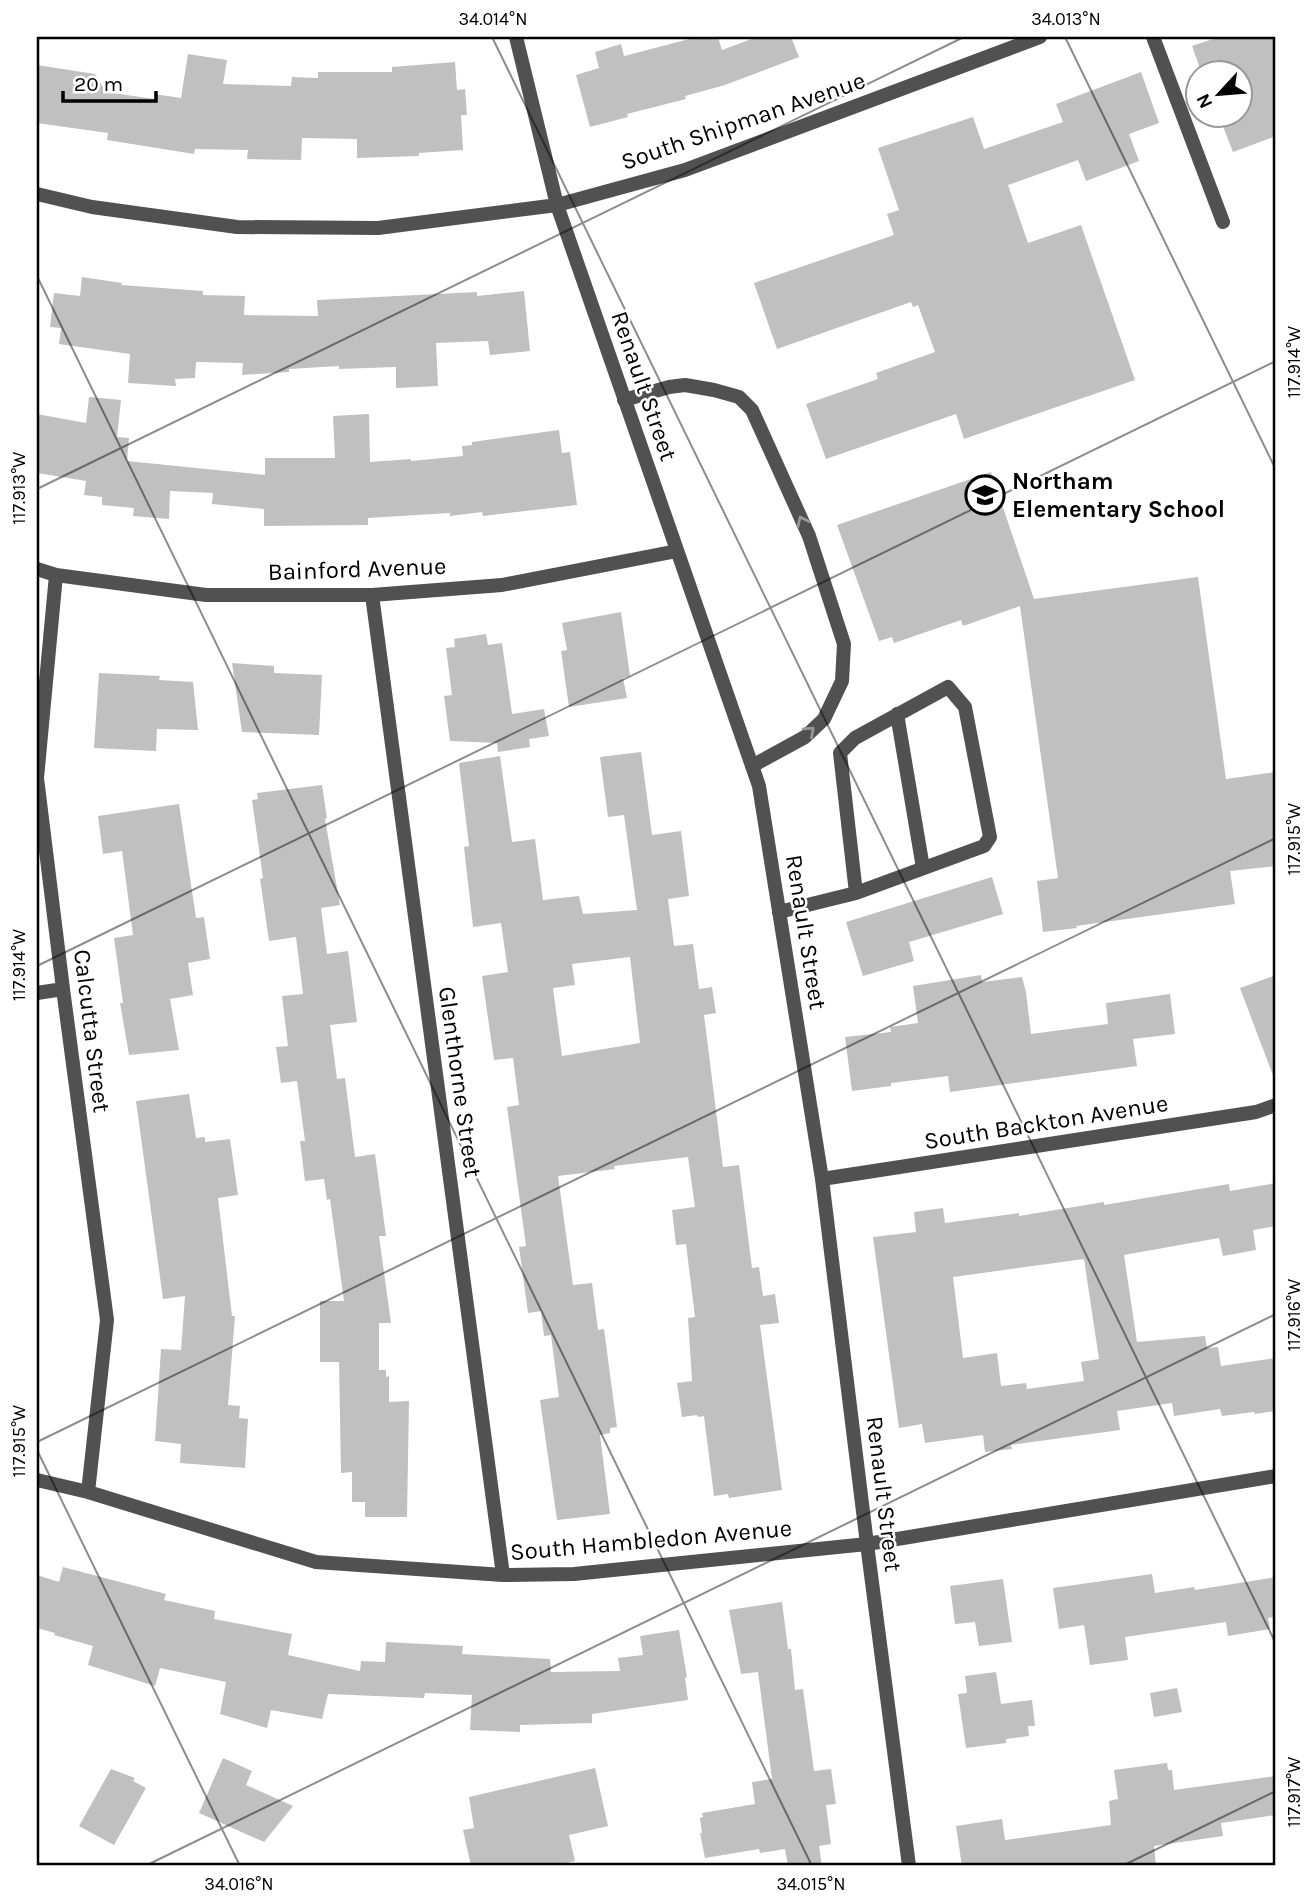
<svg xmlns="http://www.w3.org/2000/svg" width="1313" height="1903" font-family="Karla,sans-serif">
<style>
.building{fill:#c0c0c0;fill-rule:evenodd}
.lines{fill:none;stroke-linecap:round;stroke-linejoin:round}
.service{stroke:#515151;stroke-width:14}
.minor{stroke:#515151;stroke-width:14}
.oneway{stroke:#979797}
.ticks{fill:none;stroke:#000;stroke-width:2;stroke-opacity:0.45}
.labels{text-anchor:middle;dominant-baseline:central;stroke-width:5;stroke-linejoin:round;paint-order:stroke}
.street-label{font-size:24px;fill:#000;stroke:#fff}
.poi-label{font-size:24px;font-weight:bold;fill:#000;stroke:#fff;text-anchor:start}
.neatline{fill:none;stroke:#000;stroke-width:2.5}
.ticks-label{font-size:18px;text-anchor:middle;fill:#000}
</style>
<rect width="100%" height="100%" fill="#fff"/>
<path class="building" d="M697,37H718L722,50L757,37H791L799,57L725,85L685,96L686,99L627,114L628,117L590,127L576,75L599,68L595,52L621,44L624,56Z
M1219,37H1276V136L1233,152L1219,116H1240V74H1202L1192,46Z
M188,54L227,60L223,84L291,86L292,77L318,78V72H392V67L455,62L457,90L465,89L467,115H461L463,150L419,153V156L357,158V139L302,138L301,160L247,159L248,150L195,149L194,154L107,140L108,133L37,123V65L95,74L106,92L154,99V94L181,98Z
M1141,72L1159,123L1129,134L1139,161L1086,181L1078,160L1008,185L1028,243L1081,225L1135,380L964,439L956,414L826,459L806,404L878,379L876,373L935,352L918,305L913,307L911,302L777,349L754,283L894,235L887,214L899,210L878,148L973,117L984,149L1063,122L1056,104Z
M82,277L122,283L121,285L203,291V295L245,296L244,315L318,316L317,300L477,292V296L524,291L530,351L490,355L488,341L436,343L438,386L396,388V367L339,369V366L289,369V372L242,375L243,363L196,362L195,378L175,379L176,386L128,383L130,354L59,344L61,328L50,327L54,293L80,296Z
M89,397L121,400L117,437L129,438L127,461L265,475V458H335L333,416L369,414L370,462L411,459V461L463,456L462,446L472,445V442L559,430L562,453L570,452L577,505L483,516L482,512L450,516V513L368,518V525L264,526V509L212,504L213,493L170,491L169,519L133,516L134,508L102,505V497L84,495L86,481L37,473V414L86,423Z
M991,472L1034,599L1198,577L1226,779L1276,772V866L1230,871L1235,904L1076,926L1077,928L1043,932L1037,881L1058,878L1020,606L963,626L961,620L894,643L892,637L879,641L837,525Z
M621,612L630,676L623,678L627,698L569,707L561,651L567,650L562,623Z
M486,634L488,645L502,643L512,714L544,709L549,736L529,739L530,747L498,752L497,743L450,741L444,696L452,695L446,648L455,647L454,639Z
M232,663L274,666V673L322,675L319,735L242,732Z
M99,673L160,676L159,680L193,682L198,730L157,729L156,751L94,748Z
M641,752L652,835L681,831L689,896L668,899L674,946L693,944L699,989L712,987L716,1013L704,1015L723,1167L739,1165L752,1268L759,1267L763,1296L775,1294L779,1323L760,1325L782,1490L729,1498L728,1494L714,1496L704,1416L698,1417L697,1415L682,1417L677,1383L692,1381L688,1318L695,1317L686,1244L676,1245L672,1210L695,1207L688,1157L614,1166L615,1169L558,1176L573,1285L592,1283L598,1330L604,1329L617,1427L610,1428V1433L600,1435L610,1514L557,1520L540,1400L559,1397L551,1335L544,1336L541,1311L528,1313L519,1247L526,1246L507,1107L519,1105L513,1058L494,1060L482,976L508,972L501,923L473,927L464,847L469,846L459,763L500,756L512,842L535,839L543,900L579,896L583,914L637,910L624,815L608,817L600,757ZM630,957L640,1043L562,1056L553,988L575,985L572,964Z
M322,785L327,818L325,819L340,905L321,908L327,954L348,951L357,1022L330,1025L337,1079L345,1078L355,1157L375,1154L386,1236H379L391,1323H379V1370H386V1377L389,1376V1402L409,1401L407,1517H365V1502H352V1472L341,1473L339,1362H320V1301H344L330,1199L327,1200L324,1179L305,1181L300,1141H305L297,1081L281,1083L276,1047L288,1046L282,996L303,994L296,937L269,941L260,879L263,878L252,800L258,799L257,793Z
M179,804L196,918L204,917L210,959L188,963L193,995L170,999L179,1050L129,1055L120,1003H123L114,938L133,935L122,851L103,854L98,816Z
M992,877L1003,914L909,942L914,961L863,976L846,922Z
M981,975L982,982L1022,977L1026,992L1031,1034L1108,1024L1106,1003L1170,994L1175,1034L1133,1039L1137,1066L950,1092L948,1076L891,1083V1086L852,1091L845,1037L891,1032L890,1027L918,1023L913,986Z
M1276,975V1078H1274L1240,988Z
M189,1094L196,1138L205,1137V1142L230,1139L238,1195L218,1198L232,1316H235L228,1405L240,1406L239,1418L248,1419L245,1468L180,1463L181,1444L155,1441L161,1349L181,1350L185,1296L163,1299L136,1101Z
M1276,1183V1226L1253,1230L1256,1250L1223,1256L1219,1238L1124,1255L1137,1342L1205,1336L1207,1348L1218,1347L1221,1366L1276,1358V1411L1255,1414L1254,1412L1222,1416L1220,1409L1174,1416L1172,1403L1117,1411L1120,1430L1011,1445L1012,1449L985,1452L983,1435L925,1443L922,1424L899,1428L873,1237L916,1232L914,1212L943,1208L945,1223L1019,1213V1216L1104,1202V1205L1229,1184L1230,1191ZM1084,1259L1099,1359L1081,1362L1084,1381L1027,1389L1026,1383L1001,1386L997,1353L963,1358L953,1277Z
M63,1567L166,1594L164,1600L215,1611L214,1619L292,1634L288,1655L360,1671L361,1661L385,1662L386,1642L463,1646L462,1654L550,1659L551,1672L620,1671L618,1658L643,1655L640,1636L679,1630L687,1677L685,1678L688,1700L592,1714V1723L520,1725V1732L470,1730L472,1695L425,1693L424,1698L328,1694L322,1719L271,1710L267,1728L220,1714L226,1682L160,1668L155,1686L88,1665L93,1646L54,1635L55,1633L37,1628V1575L59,1582Z
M1152,1574L1155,1593L1194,1587L1195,1590L1276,1577V1617L1268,1618L1270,1629L1228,1636L1226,1622L1125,1637L1128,1660L1090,1665L1084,1625L1059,1629L1053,1588Z
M1003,1579L1012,1642L979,1646L975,1622L955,1624L950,1586Z
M782,1602L788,1649H791L795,1690L803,1689L814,1771L831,1769L836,1804L826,1805L831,1844L819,1846L822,1866H788L785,1849L760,1853L759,1849L705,1858L700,1833H702L700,1818L703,1817L702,1813L755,1804L752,1782L772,1779L758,1672L741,1674L729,1610Z
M996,1672L1001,1704L1032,1700L1035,1726H1028L1029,1736L1006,1739V1743L966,1748L958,1694L967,1693L965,1676Z
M1177,1688L1182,1712L1154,1717L1150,1693Z
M223,1758L252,1771L246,1785L293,1806L264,1842L199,1813Z
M1167,1763L1168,1770H1172L1174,1790L1276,1776V1815L1221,1823L1223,1836L1154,1846L1156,1866H962L956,1826L1002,1819L1005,1840L1111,1825L1109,1801L1118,1799L1114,1770Z
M595,1768L608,1826L569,1835L575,1861L553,1866H471L463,1830L474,1828L469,1797Z
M111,1769L135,1778L133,1781L146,1788L114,1845L79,1826Z"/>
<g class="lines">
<path class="service" d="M1153,37L1223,222
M624,400L669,387L685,385L714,390L739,397L752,410L809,536L844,644L842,681L824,719L805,737L752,766
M897,714L923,868
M779,912L856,893L984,846L990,837L965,707L948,687L855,738L840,753L856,893"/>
<path class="minor" d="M516,37L557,205L759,786L822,1179L867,1544L909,1866
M37,194L92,207L237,227L378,228L557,205L685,170L1040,37
M37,569L56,575L206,595H372L502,585L677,551
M56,575L37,778L63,989L107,1320L88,1492
M372,595L503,1575
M37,993L63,989
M822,1179L1256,1112L1276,1105
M37,1480L88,1492L316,1562L503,1575L574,1574L867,1544L1276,1476"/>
</g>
<defs><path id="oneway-chevron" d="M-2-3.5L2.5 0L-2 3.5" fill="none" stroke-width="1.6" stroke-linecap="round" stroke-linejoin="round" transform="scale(1.75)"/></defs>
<g class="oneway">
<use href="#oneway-chevron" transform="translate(802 521) rotate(-115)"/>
<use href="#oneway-chevron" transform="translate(810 731) rotate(-42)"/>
</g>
<path class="ticks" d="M492,37L1276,1644M1065,37L1276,470M37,276L812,1866M37,489L964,37M37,966L1276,361M37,1442L1276,838M37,1450L240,1866M145,1866L1276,1314M1122,1866L1276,1791"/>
<defs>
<g id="school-ring" transform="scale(2.0125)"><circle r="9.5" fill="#fff" stroke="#000" stroke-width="1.5"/><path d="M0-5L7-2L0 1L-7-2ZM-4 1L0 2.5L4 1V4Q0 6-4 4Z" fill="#000"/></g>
</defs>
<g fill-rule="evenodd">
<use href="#school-ring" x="985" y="495"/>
</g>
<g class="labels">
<g class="street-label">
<text transform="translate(743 121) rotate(-19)">South Shipman Avenue</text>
<text transform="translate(644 386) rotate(71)">Renault Street</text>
<text transform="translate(357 569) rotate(-2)">Bainford Avenue</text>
<text transform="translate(806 932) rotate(81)">Renault Street</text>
<text transform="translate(92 1031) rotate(83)">Calcutta Street</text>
<text transform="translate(460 1082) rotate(82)">Glenthorne Street</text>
<text transform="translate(1046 1122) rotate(-9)">South Backton Avenue</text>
<text transform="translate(884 1494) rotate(83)">Renault Street</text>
<text transform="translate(651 1540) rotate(-5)">South Hambledon Avenue</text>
</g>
<g class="poi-label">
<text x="1012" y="481">Northam<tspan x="1012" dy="28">Elementary School</tspan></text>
</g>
</g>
<rect width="1313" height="1903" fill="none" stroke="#ffffff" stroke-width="77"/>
<g transform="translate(1219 94) rotate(244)"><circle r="33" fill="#ffffff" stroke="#999999" stroke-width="2"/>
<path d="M0-5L12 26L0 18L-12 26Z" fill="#000000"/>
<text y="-10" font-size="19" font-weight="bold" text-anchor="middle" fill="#000000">N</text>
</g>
<path d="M63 91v10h93v-10" fill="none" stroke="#000000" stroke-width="3.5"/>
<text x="74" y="91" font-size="21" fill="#000000" stroke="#ffffff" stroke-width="5" paint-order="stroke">20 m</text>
<rect x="38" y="38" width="1236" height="1826" class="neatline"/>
<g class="ticks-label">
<text x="493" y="25">34.014°N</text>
<text x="1066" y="25">34.013°N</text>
<text transform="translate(1294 362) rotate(-90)" y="6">117.914°W</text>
<text transform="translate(19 488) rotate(-90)" y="6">117.913°W</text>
<text transform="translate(1294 839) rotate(-90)" y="6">117.915°W</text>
<text transform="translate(19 965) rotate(-90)" y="6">117.914°W</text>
<text transform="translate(1294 1315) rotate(-90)" y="6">117.916°W</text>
<text transform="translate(19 1441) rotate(-90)" y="6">117.915°W</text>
<text transform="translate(1294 1792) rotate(-90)" y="6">117.917°W</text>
<text x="239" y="1890">34.016°N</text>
<text x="811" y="1890">34.015°N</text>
</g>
</svg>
